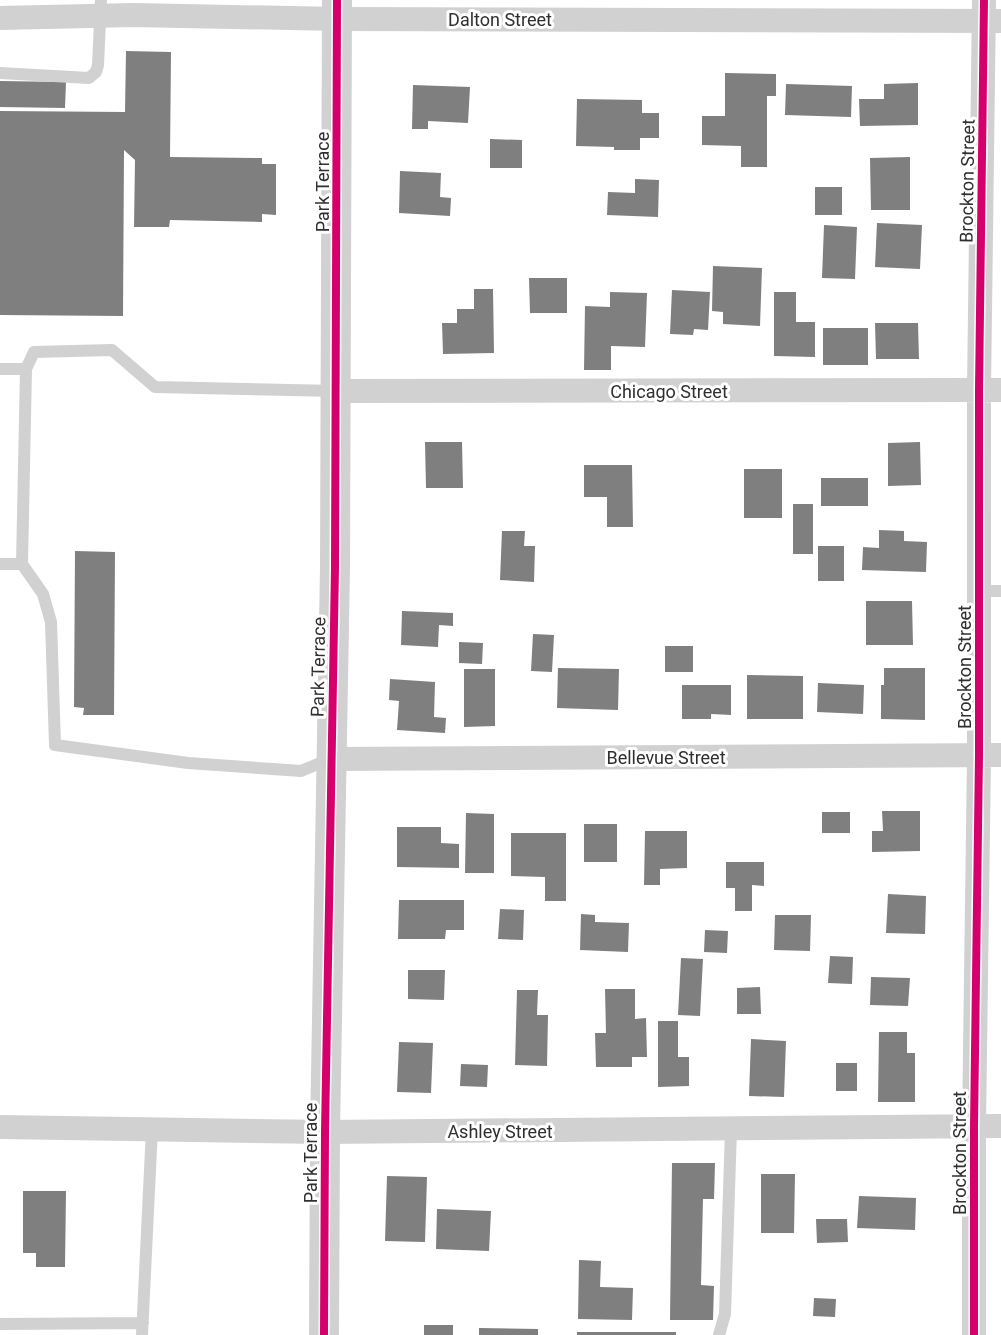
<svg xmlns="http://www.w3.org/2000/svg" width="1001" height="1335" font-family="Roboto,sans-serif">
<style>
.building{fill:#7f7f7f}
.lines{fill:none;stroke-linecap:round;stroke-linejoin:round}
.service{stroke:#d1d1d1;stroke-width:12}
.minor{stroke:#d1d1d1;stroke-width:24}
.tertiary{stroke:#d1d1d1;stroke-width:30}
.cycleway-casing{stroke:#fff;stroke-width:11}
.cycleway{stroke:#d6006c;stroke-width:8}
.labels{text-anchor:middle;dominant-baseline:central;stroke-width:6;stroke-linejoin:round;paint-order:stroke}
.street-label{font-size:18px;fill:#2f2f2f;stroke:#fff}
</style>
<rect width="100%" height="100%" fill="#fff"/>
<path class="building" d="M126,51L171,52L170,157L262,158V164H276V215L262,214V222L170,220L169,227H134L135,160L124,150L123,316L0,315V111L125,112Z
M725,73L776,74V96H767V167H741V146L702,145V116H725Z
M0,81L66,82L65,108L0,107Z
M918,83V125L860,126L859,99H884V84Z
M786,84L852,86L851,117L785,115Z
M413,85L470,87L468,123L428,121V129H412Z
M577,99L642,100V113H659V138H640V150H614V147L576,146Z
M490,139L522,140V168H490Z
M910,157V210H871L870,158Z
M400,171L441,173L440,197L451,198L450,216L399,213Z
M635,179L659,180L658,217L607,215L608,192L635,193Z
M815,187H842V215H815Z
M877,223L922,225L920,269L875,267Z
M824,225L857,227L855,279L822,278Z
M713,266L762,268L760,326L723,324V312L712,311Z
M529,278H567V313H530Z
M474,289H493L494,353L443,354L442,323H457V309H474Z
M672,290L710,292L708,330L694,329L693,335L670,334Z
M610,292L647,293L645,347L611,346V370H584L585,306L610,307Z
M774,292H796V322H815V357L774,356Z
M875,323H918L919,359H876Z
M823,328H868V365H823Z
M425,442H462L463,488H426Z
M920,442L921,485L888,486V443Z
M584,465H632L633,527H607V497H584Z
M744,469H782V518H744Z
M821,478H868V506H821Z
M793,504H813V554H793Z
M879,530L904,531V541L927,542L926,572L862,570L863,547L879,548Z
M502,531H525L524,546H535L534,582L500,580Z
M818,546H844V581H818Z
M75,551L115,552L114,715H83L84,708L74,707Z
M866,601H912L913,645H866Z
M402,611L453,613V626L439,625L438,647L401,645Z
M533,634L554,635L552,672L531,671Z
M459,642L483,643L482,664L459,663Z
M665,646H693V672H665Z
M558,668L619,669L618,710L557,708Z
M884,668H925V720L881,719V685H884Z
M464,669H495V726L464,727Z
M747,675L803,676V719H747Z
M390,679L435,682L434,717L446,718L445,733L397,730L399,701L389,700Z
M818,683L864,685L863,714L817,712Z
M682,685H731V715L711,714V719H682Z
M882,811H920V851L872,852V831H883Z
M822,812H850V833H822Z
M466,813L494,814V873H465Z
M584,824H617V862H584Z
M397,827H441V843L459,844V868L397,867Z
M645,831H687V868L660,869V885H644Z
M511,833H566V901H545V877L511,876Z
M726,862H764V886L752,885V911H735V888H726Z
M888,894L926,896L925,934L886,933Z
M399,900H464V930H446L445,939H398Z
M500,909L524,910L523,940L498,939Z
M581,914L595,915V922L629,923L628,952L580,950Z
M775,915H811L810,951L774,950Z
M705,930L728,931L727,953L704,952Z
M830,956L853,957L852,984L828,983Z
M681,958L703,959L700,1016L678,1015Z
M408,970H445L444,1000L408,999Z
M871,977L910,978L908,1006L870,1005Z
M760,987L761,1014H737V988Z
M605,989H635V1019L646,1018L647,1057H632V1067H596L595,1033H606Z
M517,990H538L537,1015H548L547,1066L515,1065Z
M658,1021H678V1057H689V1086L658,1087Z
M879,1032H907V1053H915V1102H878Z
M751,1039L786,1041L784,1097L749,1096Z
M399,1042L433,1043L431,1093L397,1092Z
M836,1063H857V1091H836Z
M461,1064L488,1065L487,1087L460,1086Z
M672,1163H715L714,1199H703L701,1285L714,1286L713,1320H670Z
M761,1174H795L794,1233H761Z
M387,1176L427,1177L425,1242L385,1241Z
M23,1191H66L65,1267H36V1253H23Z
M859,1196L916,1198L915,1230L857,1228Z
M437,1209L491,1211L489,1251L436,1249Z
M816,1219H847L848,1242L817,1243Z
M579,1260L601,1261L600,1287L633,1288L632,1320L578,1319Z
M814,1298L836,1299L835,1317L813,1316Z
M424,1325H453V1335H424Z
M479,1328L538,1329V1335H479Z
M577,1332H676V1335H577Z"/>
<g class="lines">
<path class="service" d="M0,73L89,78L96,72L98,65L101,0
M0,369H26L22,564L43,594L51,622L55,745L188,763L301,771L330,759
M26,369L34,352L112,350L155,387L336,391
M0,564H22
M979,591H1001
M0,1324L143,1323
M142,1335L152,1129
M719,1335L725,1314L731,1129"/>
<path class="minor" d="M0,18L134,15L337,19L1001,21
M337,391L1001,390
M330,759L1001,755
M0,1127L325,1132L1001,1126
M974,1335V1127L979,755V390L984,0"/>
<path class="tertiary" d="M324,1335L325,1132L335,568L337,0"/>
<g class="cycleway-casing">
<path id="cycleway" d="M324,1335L325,1132L335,568L337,0
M974,1335V1127L979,755V390L984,0"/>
</g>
<use href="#cycleway" class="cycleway"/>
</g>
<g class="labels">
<g class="street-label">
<text x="500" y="19">Dalton Street</text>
<text transform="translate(967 181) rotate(-89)">Brockton Street</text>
<text transform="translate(322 182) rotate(-90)">Park Terrace</text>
<text x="669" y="391">Chicago Street</text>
<text transform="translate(318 667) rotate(-89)">Park Terrace</text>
<text transform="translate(964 667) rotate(-90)">Brockton Street</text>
<text x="666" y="757">Bellevue Street</text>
<text x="500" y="1131">Ashley Street</text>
<text transform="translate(310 1153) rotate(-90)">Park Terrace</text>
<text transform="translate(959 1153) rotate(-90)">Brockton Street</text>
</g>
</g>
</svg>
